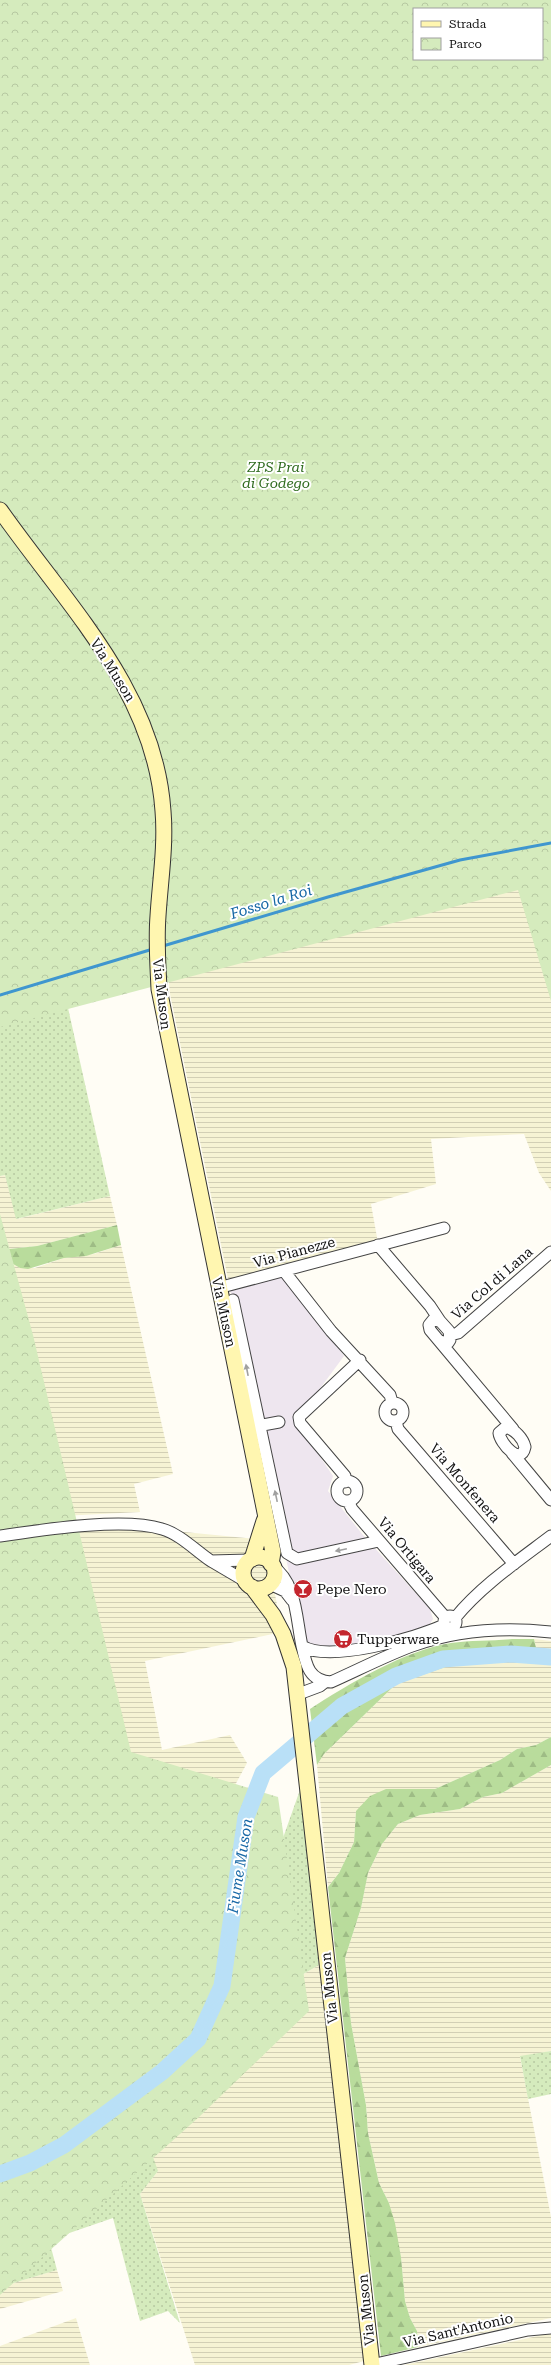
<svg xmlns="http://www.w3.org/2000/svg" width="551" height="2365" font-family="'Roboto Serif',serif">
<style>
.industrial{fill:#eee6ef}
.farmland{fill:url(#farmland-rules)}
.grass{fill:url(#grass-dots)}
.forest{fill:url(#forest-firs)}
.park{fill:url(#park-crowns);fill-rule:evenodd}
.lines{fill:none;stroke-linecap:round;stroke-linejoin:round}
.stream{stroke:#3f96cf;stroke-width:3}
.river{stroke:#b9e0f7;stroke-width:17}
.street-casing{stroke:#444;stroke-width:13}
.secondary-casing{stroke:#333;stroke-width:17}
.street{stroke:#fff;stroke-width:11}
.secondary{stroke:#fff6b0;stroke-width:15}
.oneway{fill:#a0a0a0}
.labels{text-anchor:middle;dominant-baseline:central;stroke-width:4;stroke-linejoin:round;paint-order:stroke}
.park-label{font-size:14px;font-style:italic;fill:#2f6b1f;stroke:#fff}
.street-label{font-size:14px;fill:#111;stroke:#fff}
.poi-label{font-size:14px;fill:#111;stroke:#fff;text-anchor:start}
.water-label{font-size:15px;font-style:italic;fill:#1768a6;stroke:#fff}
</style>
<defs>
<pattern id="farmland-rules" width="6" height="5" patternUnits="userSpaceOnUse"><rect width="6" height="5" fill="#f6f3d4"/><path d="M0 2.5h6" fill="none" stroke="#d2cfb5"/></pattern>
<pattern id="grass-dots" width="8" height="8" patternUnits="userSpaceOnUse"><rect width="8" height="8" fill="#d5ebbd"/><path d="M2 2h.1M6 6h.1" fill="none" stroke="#b6c8a1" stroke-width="1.8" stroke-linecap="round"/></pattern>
<pattern id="forest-firs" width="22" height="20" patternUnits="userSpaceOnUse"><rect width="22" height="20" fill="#b9dc9c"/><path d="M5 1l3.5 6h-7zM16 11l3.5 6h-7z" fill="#9ebc85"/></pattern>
<pattern id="park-crowns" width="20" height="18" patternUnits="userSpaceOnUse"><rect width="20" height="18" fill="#d5ebbd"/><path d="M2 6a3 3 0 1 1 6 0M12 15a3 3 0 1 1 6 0" fill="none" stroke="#b6c8a1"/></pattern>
</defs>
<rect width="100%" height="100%" fill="#fffdf5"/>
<path class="industrial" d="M285,1269L344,1356L296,1421L333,1476L328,1491L363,1535L430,1609L433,1619L427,1629L392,1639L332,1650L314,1649L303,1640L230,1289Z"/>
<path class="farmland" d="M551,849V1191L539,1173L524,1134L431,1139L436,1184L371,1204L378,1243L230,1289L170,994L166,950Z
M5,1175L17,1219L110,1196L117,1225L37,1246L0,1250V1176Z
M121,1245L173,1474L134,1484L140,1512L22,1518L0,1261H8L20,1268H35L64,1258L94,1254Z
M123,1526L265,1540L282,1632L145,1661L162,1750L230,1735L247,1763L219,1815L200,1877L0,1535Z
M534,1639L551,1641V1737L536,1745L517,1749L500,1760L435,1789H387L356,1811L354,1842L339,1873L328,1887L317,1765L324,1754L396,1684L498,1649L538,1656Z
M551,1765V2051L520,2057L551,2217V2318L418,2347L417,2331L410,2318L405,2301L401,2257L389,2203L379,2183L368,2133L366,2105L351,2023L345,1958L361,1908L368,1873L382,1844L398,1824L420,1815L460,1809L483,1797L502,1793Z
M319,1965L364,2361L349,2365H195L140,2194L158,2171L0,2186L281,1987Z
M57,2270L63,2291L0,2309V2287Z
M76,2318L90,2365H0V2346Z
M551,2333V2365H404L515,2341Z"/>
<path class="grass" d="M64,990L110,1196L16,1219L5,1175L0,1176V1003Z
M301,1787L319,1965L281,1987L212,2039Z
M551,2051V2094L528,2099L520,2056Z
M153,2157L158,2171L140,2194L180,2323L168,2311L140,2321L113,2218L49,2240L57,2270L0,2287V2240L98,2204L90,2181Z"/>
<path class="forest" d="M117,1225L121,1245L86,1256L64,1258L28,1269L20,1268L8,1261L0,1250L37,1246Z
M512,1639H534L538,1656L498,1649L396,1684L324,1754L317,1765L310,1709C348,1684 406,1650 451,1643C470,1640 492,1641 512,1639Z
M551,1737V1765L502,1793L483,1797L460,1809L420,1815L398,1824L382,1844L368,1873L361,1908L345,1958L351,2023L366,2105L368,2133L379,2183L389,2203L395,2223L401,2257L405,2301L410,2318L417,2331L418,2347L381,2356L328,1887L339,1873L354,1842L356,1811L370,1796L386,1789H435L500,1760L517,1749L536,1745Z"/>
<path class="park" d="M0,0H551V1001L518,890L0,1027ZM414,9H542V59H414Z
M0,1214L33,1335L131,1752L278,1797L309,2011L199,2117L0,2295Z"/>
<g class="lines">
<path class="stream" d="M163,946L328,897L460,860L551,843
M0,995L153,949"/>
<path class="river" d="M0,2174L30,2163L64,2145L162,2072L198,2039L222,1986L246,1817L263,1773L342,1706L396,1676L443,1659L511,1654L551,1657"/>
<g class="street-casing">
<path id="street" d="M378,1245L430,1306L440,1321
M284,1271L331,1331L390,1395L392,1402
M218,1288L444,1228
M233,1300L287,1553L297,1559L379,1541
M450,1335L458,1333L551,1252
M440,1341L448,1343L450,1340L449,1331L440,1321L433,1320L429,1325L430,1330L513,1429
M385 1412a9 9 0 1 1 18 0a9 9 0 1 1-18 0Z
M396,1421L398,1429L514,1564
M252,1427L279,1422
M506,1427C515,1430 523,1438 525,1447C521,1467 500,1443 499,1433Z
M512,1453L551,1500
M337 1491a10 10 0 1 1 20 0a10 10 0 1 1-20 0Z
M345,1482V1476L300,1423L299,1417L360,1360
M348,1501L352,1509L445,1617
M0,1536C42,1530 123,1517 162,1529C180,1534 196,1551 211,1561
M272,1566C297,1582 296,1619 302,1646C329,1663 416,1638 444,1625
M245,1581L211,1561L249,1560
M270,1584L285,1591L292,1600
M444 1622a6 6 0 1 1 12 0a6 6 0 1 1-12 0Z
M455,1618C481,1586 518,1561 551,1536
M302,1646C306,1665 309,1681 331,1682C358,1670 385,1656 412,1646C456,1630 505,1627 551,1632
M296,1695L320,1686L325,1682
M371,2365L528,2330L551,2328"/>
</g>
<g class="secondary-casing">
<path id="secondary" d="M0,510C66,604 155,691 163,811C166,846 160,882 158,916C156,941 158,965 159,989L273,1552L271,1564
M243 1573a16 16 0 1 1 32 0a16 16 0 1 1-32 0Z
M252,1559L264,1521
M252,1587L273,1615L283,1634L294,1667L372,2365"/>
</g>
<use href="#street" class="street"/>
<use href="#secondary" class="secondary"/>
</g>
<defs><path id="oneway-solid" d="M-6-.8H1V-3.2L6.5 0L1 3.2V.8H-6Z"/></defs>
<g class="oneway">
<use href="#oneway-solid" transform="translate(247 1370) rotate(-101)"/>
<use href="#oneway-solid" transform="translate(276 1496) rotate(-102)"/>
<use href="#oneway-solid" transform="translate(341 1550) rotate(168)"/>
</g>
<defs>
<g id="bar-disc" transform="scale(1)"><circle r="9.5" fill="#c4262e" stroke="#fff"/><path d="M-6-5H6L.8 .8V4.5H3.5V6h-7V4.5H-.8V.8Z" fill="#fff"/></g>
<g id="supermarket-disc" transform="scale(1)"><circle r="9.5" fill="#c4262e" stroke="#fff"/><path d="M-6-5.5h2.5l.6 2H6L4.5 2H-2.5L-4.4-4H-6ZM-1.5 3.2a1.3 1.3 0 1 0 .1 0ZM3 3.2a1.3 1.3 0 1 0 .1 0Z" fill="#fff"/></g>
</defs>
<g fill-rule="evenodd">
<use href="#bar-disc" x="303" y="1589"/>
<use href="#supermarket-disc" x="343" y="1639"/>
</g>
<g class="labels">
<g class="park-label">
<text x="276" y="467">ZPS Prai<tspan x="276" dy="16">di Godego</tspan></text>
</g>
<g class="street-label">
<text transform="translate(113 670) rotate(58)">Via Muson</text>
<text transform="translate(162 994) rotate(83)">Via Muson</text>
<text transform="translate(294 1252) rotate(-15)">Via Pianezze</text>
<text transform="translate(492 1283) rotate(-41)">Via Col di Lana</text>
<text transform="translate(224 1312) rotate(78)">Via Muson</text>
<text transform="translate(465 1483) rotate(49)">Via Monfenera</text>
<text transform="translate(407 1550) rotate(50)">Via Ortigara</text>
<text transform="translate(329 1988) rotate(-96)">Via Muson</text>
<text transform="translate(366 2310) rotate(-96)">Via Muson</text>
<text transform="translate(458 2330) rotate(-13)">Via Sant'Antonio</text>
</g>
<g class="poi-label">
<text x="317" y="1589">Pepe Nero</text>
<text x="357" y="1639">Tupperware</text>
</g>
<g class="water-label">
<text transform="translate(271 902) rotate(-17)">Fosso la Roi</text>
<text transform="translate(240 1866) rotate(-81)">Fiume Muson</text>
</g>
</g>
<rect x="413" y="8" width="130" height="52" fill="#ffffff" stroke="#a0a0a0"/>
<rect x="421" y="21" width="20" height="6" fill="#fff6b0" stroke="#a0a0a0"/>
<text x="449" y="28" font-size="12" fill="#111111">Strada</text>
<rect x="421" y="38" width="20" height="12" fill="url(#park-crowns)" stroke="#a0a0a0"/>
<text x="449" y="48" font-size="12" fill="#111111">Parco</text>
</svg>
